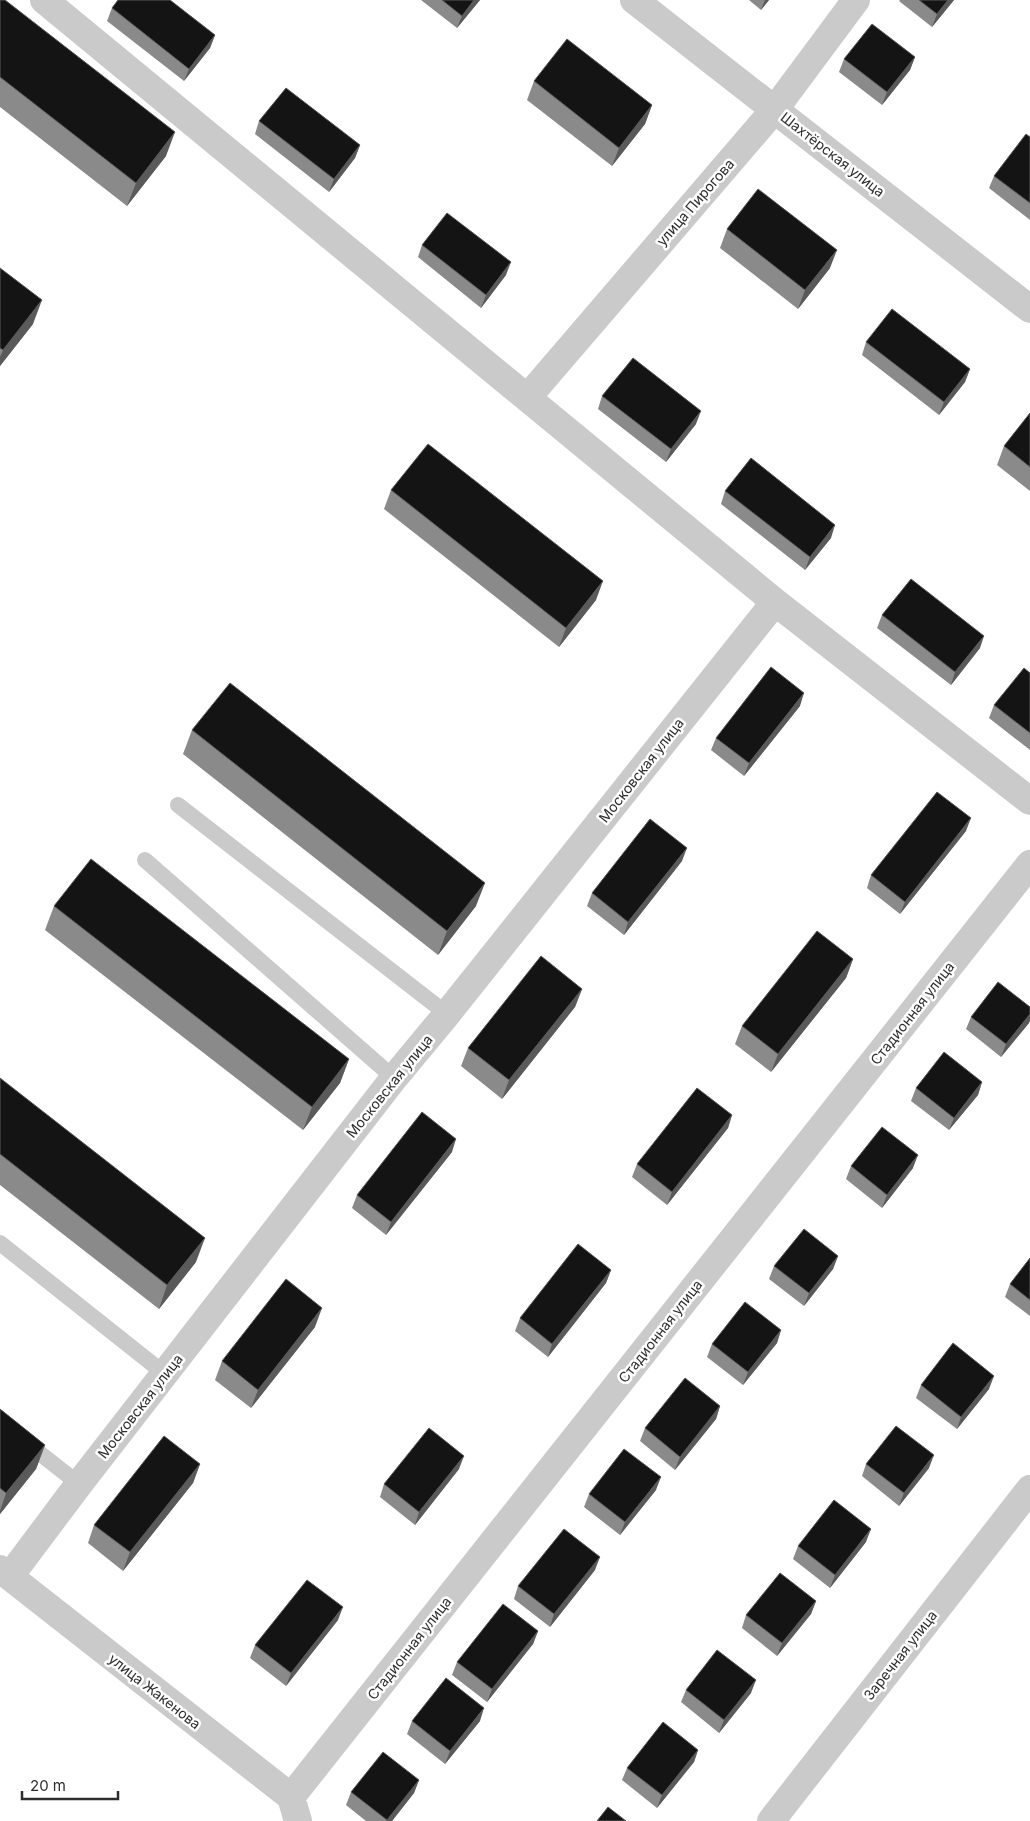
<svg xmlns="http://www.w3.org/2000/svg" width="1030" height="1821" font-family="Inter,sans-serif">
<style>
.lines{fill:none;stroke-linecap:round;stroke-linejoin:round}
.lane{stroke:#cacaca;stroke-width:16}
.street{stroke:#cacaca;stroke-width:28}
.wall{fill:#8a8a8a}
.shaded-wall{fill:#5a5a5a}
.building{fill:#141414;stroke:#5a5a5a}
.labels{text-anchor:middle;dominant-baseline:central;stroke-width:5;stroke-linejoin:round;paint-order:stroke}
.street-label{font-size:14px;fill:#2d2d2d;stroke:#fff}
</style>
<rect width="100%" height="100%" fill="#fff"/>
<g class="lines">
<path class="lane" d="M178,805L447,1014
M145,860L394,1078
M0,1243L165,1374
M0,1422L79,1484"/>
<path class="street" d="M44,0L775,602L1030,801
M634,0L1030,309
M527,398L775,109L856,0
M0,1569L291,1797L298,1821
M10,1576L79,1484L394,1078L447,1014L775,602
M291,1797L1030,864
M771,1821L1030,1489"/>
</g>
<path class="wall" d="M0,0L166,156L127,206L0,107Z
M421,0H480L457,28Z
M749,0H769L761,10Z
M900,0H954L932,27L899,1Z
M112,8L215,35L210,48L184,81L107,21Z
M915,57L910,70L882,105L839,72L844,59Z
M534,81L652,105L645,124L612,166L527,100Z
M259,121L360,145L355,158L329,192L255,134Z
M1030,137V220L989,188L994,176Z
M727,229L830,268L798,309L720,248Z
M422,245L506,275L481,308L418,257Z
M0,268L33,324L0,366Z
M866,342L970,369L965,382L939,415L862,355Z
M602,396L696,424L666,462L598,409Z
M1030,413V491L997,465L1004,446Z
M391,490L596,600L559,647L384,509Z
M725,491L831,538L805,570L721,504Z
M882,615L980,648L951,685L877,628Z
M1030,673V750L989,718L994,705Z
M800,706L744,776L711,750L716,738Z
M192,730L476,906L438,955L183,754Z
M966,831L900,914L867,888L871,875Z
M682,861L624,935L587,906L592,893Z
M54,906L349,1059L340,1083L303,1130L45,930Z
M853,959L846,978L771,1072L735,1044L742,1026Z
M582,989L575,1007L502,1099L461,1066L468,1048Z
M1030,1007V1020L1029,1023L1001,1057L966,1029L971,1017Z
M0,1078L196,1262L159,1309L0,1185Z
M982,1082L978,1095L949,1130L911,1101L916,1088Z
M732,1115L728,1128L667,1205L632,1177L637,1164Z
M452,1152L386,1235L352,1208L357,1195Z
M851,1166L913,1168L882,1208L846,1179Z
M838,1256L833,1269L804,1306L769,1279L774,1266Z
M1030,1258V1316L1005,1297L1010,1284Z
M611,1270L606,1283L548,1357L515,1331L520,1318Z
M315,1327L251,1408L215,1380L222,1361Z
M781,1330L777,1343L743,1385L707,1357L712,1344Z
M921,1385L989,1389L957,1429L916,1398Z
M720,1406L716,1419L675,1470L640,1441L645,1428Z
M0,1409L45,1445L36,1469L0,1514Z
M200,1464L193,1483L123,1571L88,1543L94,1525Z
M866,1464L929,1468L899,1506L862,1476Z
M459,1469L415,1525L380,1497L384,1484Z
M656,1490L620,1535L584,1507L589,1494Z
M866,1542L830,1588L793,1559L798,1546Z
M595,1570L550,1627L514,1599L518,1586Z
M816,1601L811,1614L777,1656L742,1628L746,1615Z
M338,1620L286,1686L250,1658L255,1645Z
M538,1631L533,1644L487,1702L452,1675L457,1662Z
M686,1690L751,1693L719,1733L681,1702Z
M412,1721H480L445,1764L407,1734Z
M698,1750L694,1762L657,1808L622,1780L627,1768Z
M419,1780L414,1793L392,1821H366L346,1805L351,1792Z"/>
<path class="shaded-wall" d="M474,0H480L457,28L462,16Z
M765,0H769L761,10Z
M948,0H954L932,27L937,14Z
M215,35L210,48L184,81L189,69Z
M915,57L910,70L882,105L887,92Z
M652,105L645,124L612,166L619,148Z
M175,132L166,156L127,206L136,183Z
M360,145L355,158L329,192L334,179Z
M837,250L830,268L798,309L805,290Z
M511,262L506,275L481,308L486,295Z
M42,300L33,324L0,366V357L3,350Z
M970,369L965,382L939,415L944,402Z
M701,411L696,424L666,462L671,449Z
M835,525L831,538L805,570L810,557Z
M603,581L596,600L559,647L566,628Z
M984,636L980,648L951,685L955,672Z
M804,693L800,706L744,776L749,763Z
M971,818L966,831L900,914L905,902Z
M687,848L682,861L624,935L628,922Z
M485,883L476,906L438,955L447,931Z
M853,959L846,978L771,1072L778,1054Z
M582,989L575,1007L502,1099L509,1080Z
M1030,1014V1020L1029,1023L1001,1057L1006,1044Z
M349,1059L340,1083L303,1130L312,1107Z
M982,1082L978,1095L949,1130L954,1118Z
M732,1115L728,1128L667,1205L672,1192Z
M456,1139L452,1152L386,1235L391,1222Z
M918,1155L913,1168L882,1208L887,1195Z
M205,1238L196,1262L159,1309L167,1285Z
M838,1256L833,1269L804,1306L809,1293Z
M611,1270L606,1283L548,1357L552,1344Z
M322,1308L315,1327L251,1408L258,1390Z
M781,1330L777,1343L743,1385L748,1372Z
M994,1376L989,1389L957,1429L961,1417Z
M720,1406L716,1419L675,1470L680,1457Z
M45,1445L36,1469L0,1514V1511L6,1493Z
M934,1455L929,1468L899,1506L904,1493Z
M464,1456L459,1469L415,1525L419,1512Z
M200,1464L193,1483L123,1571L130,1552Z
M661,1477L656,1490L620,1535L625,1522Z
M871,1529L866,1542L830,1588L835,1575Z
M600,1557L595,1570L550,1627L554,1614Z
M816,1601L811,1614L777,1656L782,1643Z
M343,1607L338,1620L286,1686L291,1673Z
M538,1631L533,1644L487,1702L492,1689Z
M756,1680L751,1693L719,1733L724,1720Z
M484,1708L480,1721L445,1764L450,1751Z
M698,1750L694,1762L657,1808L662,1795Z
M419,1780L414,1793L392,1821H386Z"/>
<path class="building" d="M0,0H5L175,132L136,183L0,77Z
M118,0H170L215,35L189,69L112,8Z
M442,0H474L462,16Z
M919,0H948L937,14Z
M872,24L915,57L887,92L844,59Z
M567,39L652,105L619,148L534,81Z
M286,88L360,145L334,179L259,121Z
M1026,134L1030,137V203L994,176Z
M758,189L837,250L805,290L727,229Z
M447,213L511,262L486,295L422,245Z
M0,268L42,300L3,350L0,348Z
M892,309L970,369L944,402L866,342Z
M633,358L701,411L671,449L602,396Z
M1030,413V467L1004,446Z
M428,444L603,581L566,628L391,490Z
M751,458L835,525L810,557L725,491Z
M911,579L984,636L955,672L882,615Z
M771,667L804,693L749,763L716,738Z
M1024,668L1030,673V733L994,705Z
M230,683L485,883L447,931L192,730Z
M937,792L971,818L905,902L871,875Z
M650,819L687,848L628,922L592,893Z
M91,859L349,1059L312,1107L54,906Z
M817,931L853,959L778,1054L742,1026Z
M541,956L582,989L509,1080L468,1048Z
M998,982L1030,1007V1014L1006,1044L971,1017Z
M944,1052L982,1082L954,1118L916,1088Z
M0,1078L205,1238L167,1285L0,1154Z
M697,1088L732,1115L672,1192L637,1164Z
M422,1112L456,1139L391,1222L357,1195Z
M882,1127L918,1155L887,1195L851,1166Z
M804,1229L838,1256L809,1293L774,1266Z
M578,1244L611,1270L552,1344L520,1318Z
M1030,1258V1300L1010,1284Z
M286,1279L322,1308L258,1390L222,1361Z
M745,1302L781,1330L748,1372L712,1344Z
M953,1343L994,1376L961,1417L921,1385Z
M685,1378L720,1406L680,1457L645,1428Z
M0,1409L45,1445L6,1493L0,1488Z
M896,1426L934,1455L904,1493L866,1464Z
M429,1428L464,1456L419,1512L384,1484Z
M164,1436L200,1464L130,1552L94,1525Z
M624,1449L661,1477L625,1522L589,1494Z
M834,1500L871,1529L835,1575L798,1546Z
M564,1529L600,1557L554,1614L518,1586Z
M780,1573L816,1601L782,1643L746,1615Z
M307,1580L343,1607L291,1673L255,1645Z
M503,1604L538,1631L492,1689L457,1662Z
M717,1650L756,1680L724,1720L686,1690Z
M446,1678L484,1708L450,1751L412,1721Z
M663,1722L698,1750L662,1795L627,1768Z
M383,1752L419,1780L387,1820L351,1792Z
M608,1807L626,1821H597Z"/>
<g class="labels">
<g class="street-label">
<text transform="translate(833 154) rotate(38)">Шахтёрская улица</text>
<text transform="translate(695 202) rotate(-49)">улица Пирогова</text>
<text transform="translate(641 770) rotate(-52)">Московская улица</text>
<text transform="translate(912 1013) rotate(-52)">Стадионная улица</text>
<text transform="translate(389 1086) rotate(-51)">Московская улица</text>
<text transform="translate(660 1331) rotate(-52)">Стадионная улица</text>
<text transform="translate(140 1406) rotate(-52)">Московская улица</text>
<text transform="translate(409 1648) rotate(-52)">Стадионная улица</text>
<text transform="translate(900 1655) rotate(-52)">Заречная улица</text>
<text transform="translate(155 1691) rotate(38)">улица Жакенова</text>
</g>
</g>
<path d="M22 1791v8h96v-8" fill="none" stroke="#2d2d2d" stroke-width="2.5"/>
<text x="30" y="1791" font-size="15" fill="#2d2d2d" stroke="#ffffff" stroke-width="4" paint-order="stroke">20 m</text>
</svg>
